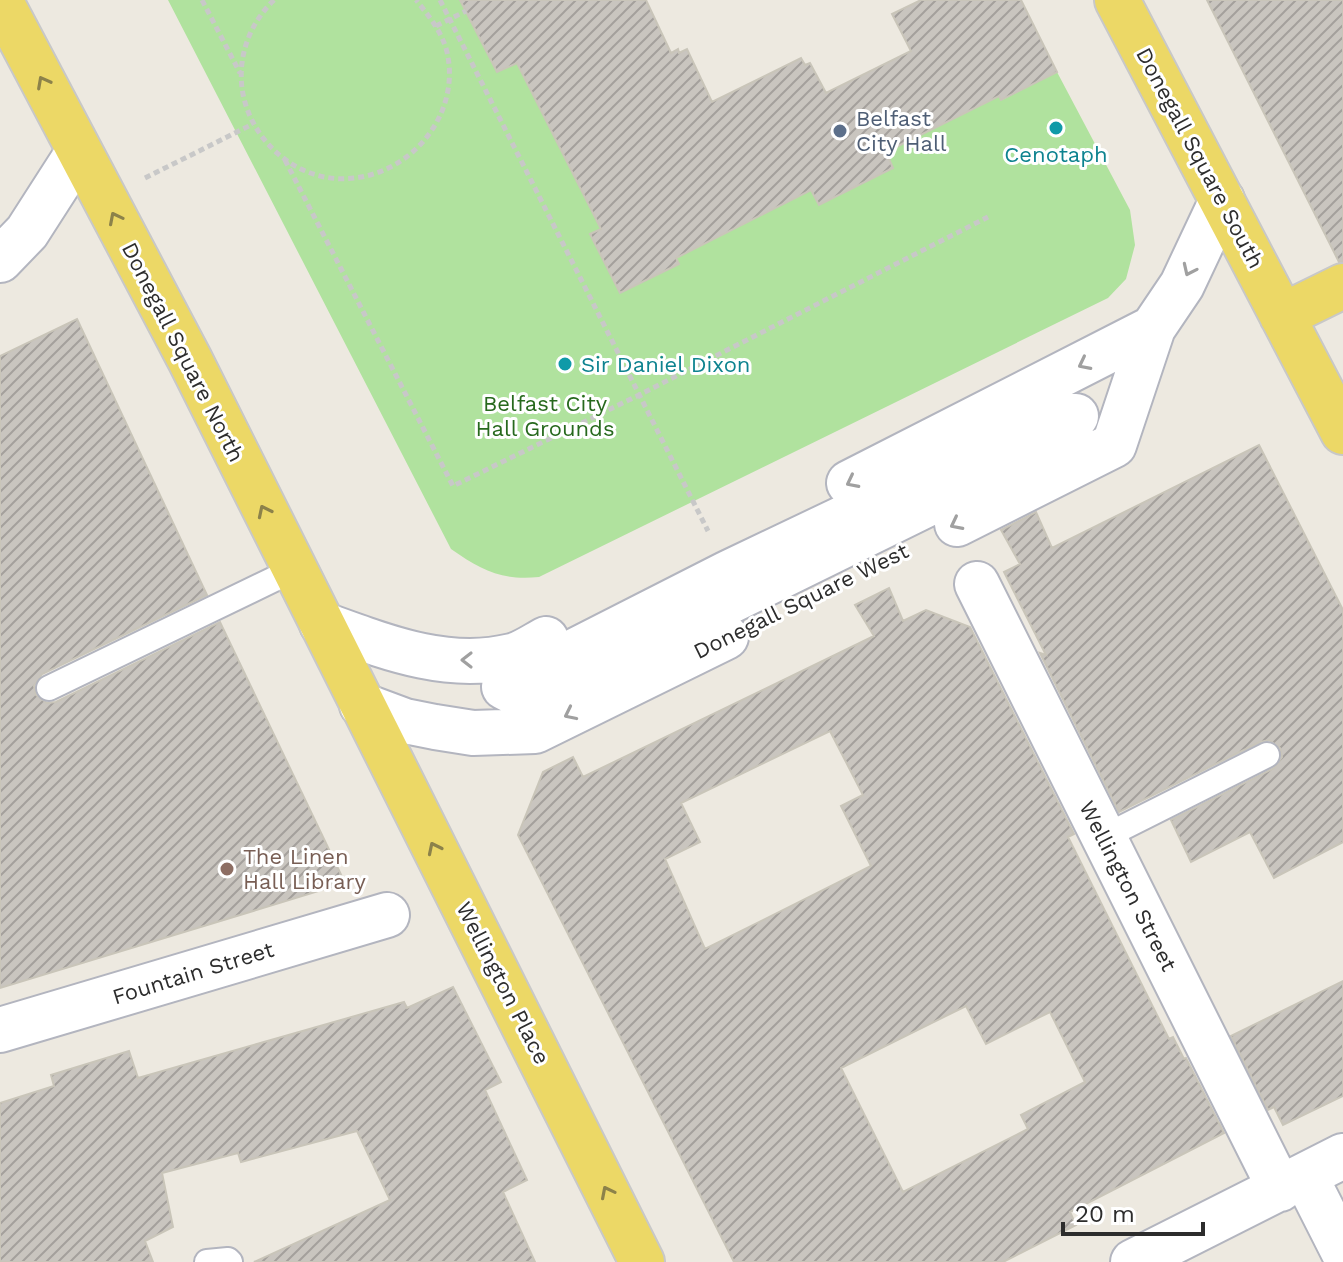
<svg xmlns="http://www.w3.org/2000/svg" width="1343" height="1262" font-family="'Work Sans',sans-serif">
<style>
.park{fill:#b0e29e}
.building{fill:url(#building-hatch);stroke:#c9c5b9;stroke-width:2;fill-rule:evenodd}
.lines{fill:none;stroke-linecap:round;stroke-linejoin:round}
.lane-casing{stroke:#b3b5bf;stroke-width:28}
.street-casing{stroke:#b3b5bf;stroke-width:48}
.primary-casing{stroke:#c8c8c8;stroke-width:48}
.path{stroke:#c8c8c8;stroke-width:5;stroke-dasharray:6 4;stroke-linecap:butt}
.lane{stroke:#fff;stroke-width:24}
.street{stroke:#fff;stroke-width:44}
.primary{stroke:#ecd866;stroke-width:44}
.oneway{stroke:#8c824a}
.oneway2{stroke:#a0a0a0}
.culture-dot{fill:#0f9aa8;stroke:#fff;stroke-width:3}
.service-dot{fill:#5c6f8a;stroke:#fff;stroke-width:3}
.education-dot{fill:#8d6e63;stroke:#fff;stroke-width:3}
.labels{text-anchor:middle;dominant-baseline:central;stroke-width:6;stroke-linejoin:round;paint-order:stroke}
.service-label{font-size:22px;fill:#4e5e75;stroke:#fff;text-anchor:start}
.culture-label{font-size:22px;fill:#0d838f;stroke:#fff}
.street-label{font-size:22px;fill:#2d2d2d;stroke:#fff}
.park-label{font-size:22px;fill:#27691d;stroke:#fff}
.education-label{font-size:22px;fill:#785e54;stroke:#fff;text-anchor:start}
</style>
<defs>
<pattern id="building-hatch" width="6" height="6" patternUnits="userSpaceOnUse" patternTransform="scale(2)"><rect width="6" height="6" fill="#c9c5bf"/><path d="M-1 1l2-2M0 6l6-6M5 7l2-2" fill="none" stroke="#a4a09c"/></pattern>
</defs>
<rect width="100%" height="100%" fill="#ede9e0"/>
<path class="park" d="M168,0H461L497,72L517,63L601,229L590,234L620,293L678,264L676,258L811,190L819,205L893,168L886,152L999,96L1002,100L1057,72L1130,210L1135,245L1126,279L1108,298L539,577C502,581 481,570 451,549Z"/>
<path class="building" d="M460,0H646L671,53L678,49L679,53L687,49L712,102L801,58L805,65L810,63L826,93L911,51L892,14L921,0H1021L1057,72L1001,100L999,96L886,152L893,168L819,205L811,190L676,258L679,264L620,293L590,234L601,229L517,63L497,72Z
M1207,0H1343V261L1339,262Z
M77,319L207,595L42,674L34,686L36,695L47,703L56,702L220,622L345,883L0,988V356Z
M1259,445L1343,610V842L1274,878L1250,832L1191,862L1171,820L1274,768L1282,757L1280,748L1269,740L1260,742L1119,812L1040,653L1046,655L1004,572L1020,564L1001,530L1036,512L1052,548Z
M889,588L903,621L926,610L970,627L1074,834L1068,837L1169,1039L1173,1037L1184,1059L1186,1058L1224,1133L1070,1212L1076,1225L1003,1262H734L518,835L543,772L573,757L583,777L874,636L855,605ZM830,731L863,795L841,806L871,866L705,949L665,859L700,842L681,803ZM966,1006L986,1044L1050,1012L1085,1082L1021,1115L1028,1129L903,1192L841,1068Z
M1343,981V1096L1283,1125L1274,1107L1268,1110L1231,1036Z
M453,987L501,1082L485,1090L527,1180L503,1192L535,1262H254L390,1200L357,1131L241,1162L238,1153L162,1173L173,1227L145,1241L153,1262H0V1103L54,1086L51,1075L129,1051L138,1078L404,1002L407,1008Z"/>
<g class="lines">
<g class="lane-casing">
<path id="lane" d="M49,688L293,570
M1104,837L1267,755
M207,1262L228,1260L230,1262"/>
</g>
<g class="street-casing">
<path id="street" d="M0,260L27,232L79,151
M1058,416H1076L1063,435L940,498L529,700L504,687L728,573Z
M849,483L1153,328
M957,524L1114,445L1153,328L1182,285L1222,200
M977,584L1280,1189
M322,624C383,646 446,672 512,656C524,653 535,645 546,639
M362,705L405,721L435,727L473,733L535,731L726,637
M0,1030L387,915
M1305,1176L1343,1251
M1133,1262L1343,1156"/>
</g>
<g class="primary-casing">
<path id="primary" d="M0,0L190,360L642,1262
M1117,0L1343,432
M1282,316L1343,286"/>
</g>
<path class="path" d="M202,0L240,73
M274,0C250,23 238,55 242,88C249,141 299,185 354,178C413,172 461,113 447,52C442,32 429,16 416,0
M440,0L708,531
M436,26L466,11
M285,160L453,486L641,394L988,217
M145,178L253,124"/>
<use href="#lane" class="lane"/>
<use href="#street" class="street"/>
<use href="#primary" class="primary"/>
</g>
<defs><path id="oneway-chevron" d="M-2-3.5L2.5 0L-2 3.5" fill="none" stroke-width="1.6" stroke-linecap="round" stroke-linejoin="round" transform="scale(2)"/></defs>
<g class="oneway">
<use href="#oneway-chevron" transform="translate(43 82) rotate(-118)"/>
<use href="#oneway-chevron" transform="translate(115 218) rotate(-117)"/>
<use href="#oneway-chevron" transform="translate(264 511) rotate(-116)"/>
<use href="#oneway-chevron" transform="translate(434 848) rotate(-116)"/>
<use href="#oneway-chevron" transform="translate(607 1192) rotate(-117)"/>
</g>
<g class="oneway2">
<use href="#oneway-chevron" transform="translate(1189 270) rotate(115)"/>
<use href="#oneway-chevron" transform="translate(1084 364) rotate(153)"/>
<use href="#oneway-chevron" transform="translate(852 482) rotate(153)"/>
<use href="#oneway-chevron" transform="translate(956 524) rotate(153)"/>
<use href="#oneway-chevron" transform="translate(467 660) rotate(180)"/>
<use href="#oneway-chevron" transform="translate(570 714) rotate(154)"/>
</g>
<g class="culture-dot">
<circle cx="1056" cy="128" r="8"/>
<circle cx="565" cy="364" r="8"/>
</g>
<circle class="service-dot" cx="840" cy="131" r="8"/>
<circle class="education-dot" cx="227" cy="869" r="8"/>
<g class="labels">
<g class="service-label">
<text x="856" y="118">Belfast<tspan x="856" dy="25">City Hall</tspan></text>
</g>
<g class="culture-label">
<text x="1056" y="154">Cenotaph</text>
<text x="581" y="364" text-anchor="start">Sir Daniel Dixon</text>
</g>
<g class="street-label">
<text transform="translate(1200 158) rotate(62)">Donegall Square South</text>
<text transform="translate(183 352) rotate(63)">Donegall Square North</text>
<text transform="translate(801 601) rotate(-26)">Donegall Square West</text>
<text transform="translate(1128 886) rotate(63)">Wellington Street</text>
<text transform="translate(193 973) rotate(-17)">Fountain Street</text>
<text transform="translate(503 983) rotate(63)">Wellington Place</text>
</g>
<g class="park-label">
<text x="545" y="403">Belfast City<tspan x="545" dy="25">Hall Grounds</tspan></text>
</g>
<g class="education-label">
<text x="243" y="856">The Linen<tspan x="243" dy="25">Hall Library</tspan></text>
</g>
</g>
<path d="M1063 1222v12h140v-12" fill="none" stroke="#2d2d2d" stroke-width="4"/>
<text x="1075" y="1222" font-size="24" fill="#2d2d2d" stroke="#ffffff" stroke-width="6" paint-order="stroke">20 m</text>
</svg>
